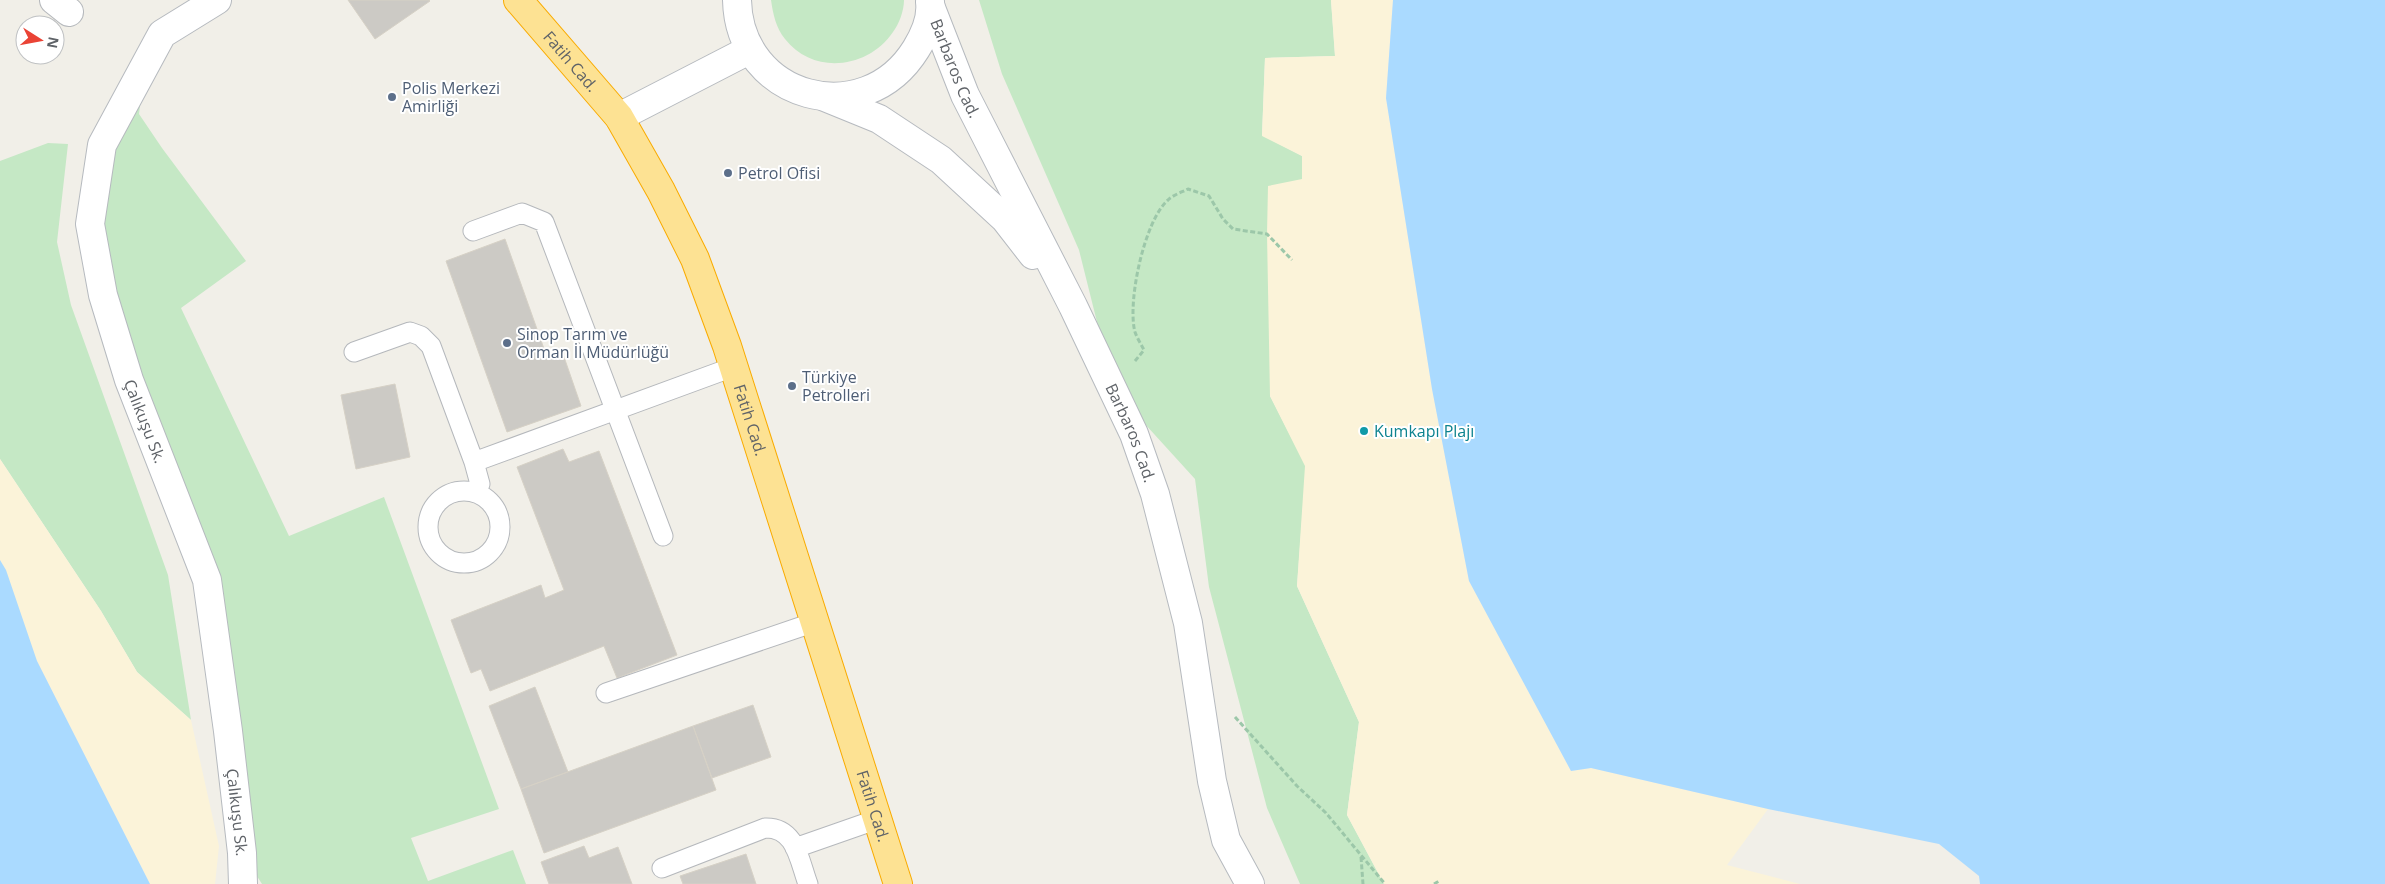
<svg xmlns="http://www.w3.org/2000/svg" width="2385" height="884" font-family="'Open Sans',sans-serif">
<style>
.green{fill:#c5e8c5}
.sand{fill:#fbf3d9}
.water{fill:#aadaff}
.building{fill:#cccac5;stroke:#d6d1c6}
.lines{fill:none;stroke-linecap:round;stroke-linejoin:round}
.lane-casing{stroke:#b5b8bc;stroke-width:21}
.street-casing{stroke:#b5b8bc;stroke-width:30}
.secondary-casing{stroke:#b6babf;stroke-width:30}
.highway-casing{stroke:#f9ab00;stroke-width:30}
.path{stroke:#9cc7a9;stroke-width:3;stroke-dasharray:5 2.5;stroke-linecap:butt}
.lane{stroke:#fff;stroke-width:19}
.street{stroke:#fff;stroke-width:28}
.secondary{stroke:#fff;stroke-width:28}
.highway{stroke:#fde293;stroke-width:28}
.service-dot{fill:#5c6f8a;stroke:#fff;stroke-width:2}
.culture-dot{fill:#0f9aa8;stroke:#fff;stroke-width:2}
.labels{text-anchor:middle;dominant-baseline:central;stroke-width:4;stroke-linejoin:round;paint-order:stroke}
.street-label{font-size:16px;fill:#5f6368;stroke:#fff}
.service-label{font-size:16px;fill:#4e5e75;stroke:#fff;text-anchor:start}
.culture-label{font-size:16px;fill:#0d838f;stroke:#fff;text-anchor:start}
</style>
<rect width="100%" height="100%" fill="#f1efe8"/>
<path class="green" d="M771,0H904C904,11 899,24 893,32C869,68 814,76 785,39C776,28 773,14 771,0Z
M979,0H1331L1335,56L1265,58L1262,135L1302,156L1303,179L1270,396L1306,466L1297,586L1359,722L1347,815L1384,884H1300L1267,808L1209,587L1195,479L1114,390L1079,250L1002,74Z
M145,65L139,114L162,148L246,261L181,308L289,536L384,497L499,809L411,838L428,881L513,850L526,884H262L242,853L207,580L103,295L102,145Z
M48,143L68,144L57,242L71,305L168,575L191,720L137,672L101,611L0,459V161Z"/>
<path class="sand" d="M1331,0H1393L1386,98L1432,389L1469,581L1571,771L1591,768L1768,809L1727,865L1800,884H1384L1347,815L1359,722L1297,586L1305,466L1270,396L1267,234L1268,186L1302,179V156L1262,136L1265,58L1335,56Z
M0,459L101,611L137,672L191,720L219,846L215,884H150L0,588Z"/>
<path class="water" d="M1393,0H2385V884H1980L1979,876L1939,844L1768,809L1591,768L1571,771L1469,581L1432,389L1386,98Z
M0,560L6,570L37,661L150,884H0Z"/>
<path class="building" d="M348,0H429L430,1L375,39Z
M505,239L548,360L563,354L581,406L507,432L446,261Z
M395,384L410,457L356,469L341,395Z
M563,449L569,462L599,451L677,655L617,678L604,646L490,691L481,669L471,673L451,620L541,585L545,598L564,590L517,467Z
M535,687L568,772L521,789L489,706Z
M753,705L771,757L712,778L693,726Z
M693,726L716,790L544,853L521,789Z
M584,846L589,858L618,847L632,884H549L541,862Z
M746,854L756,884H683L680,876Z"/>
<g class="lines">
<g class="lane-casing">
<path id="lane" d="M473,231L522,213L544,222L663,536
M354,352L410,332L421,336L431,346L474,462
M428 527a36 36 0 1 1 72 0a36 36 0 1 1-72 0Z
M476,493L480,484L474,462L733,367
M606,693L815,622
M795,848L878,819
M662,868L765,828C796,827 799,860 808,884"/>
</g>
<g class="street-casing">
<path id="street" d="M54,0L69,12"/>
</g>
<g class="secondary-casing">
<g id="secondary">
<path id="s1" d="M217,0L162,34L102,145L90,224L103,295L129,380L207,580L228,731L242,853L243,884"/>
<path d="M737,0C739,99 864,133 916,49C924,36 932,18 930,2"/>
<path id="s2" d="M931,8L965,95L1073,306L1134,434L1155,494L1188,623L1212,781L1226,840L1250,884"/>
<path d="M825,97L879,119L941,160L1005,219L1033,255"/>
<path d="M619,117L749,50"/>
</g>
</g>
<g class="highway-casing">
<g id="highway">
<path id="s3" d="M518,0L619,117L661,191L695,259L727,346L898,884"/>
</g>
</g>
<path class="path" d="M1135,361L1144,350C1141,344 1137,338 1135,332C1127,303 1144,221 1168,200C1173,195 1182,192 1188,189L1209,196L1223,219L1233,229L1267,234L1292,260
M1235,717L1297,786L1326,813L1385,884
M1361,857L1363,884
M1434,884L1439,881"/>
<use href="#lane" class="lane"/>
<use href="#street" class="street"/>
<use href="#secondary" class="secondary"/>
<use href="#highway" class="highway"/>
</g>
<g class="service-dot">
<circle cx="392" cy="97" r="5"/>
<circle cx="728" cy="173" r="5"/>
<circle cx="507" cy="343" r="5"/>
<circle cx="792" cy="386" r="5"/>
</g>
<circle class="culture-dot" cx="1364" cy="431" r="5"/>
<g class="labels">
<g class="street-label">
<text stroke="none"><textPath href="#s3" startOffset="81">Fatih Cad.</textPath></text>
<text stroke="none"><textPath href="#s2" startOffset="65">Barbaros Cad.</textPath></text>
<text stroke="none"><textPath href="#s3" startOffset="486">Fatih Cad.</textPath></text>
<text stroke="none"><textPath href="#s1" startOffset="476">Çalıkuşu Sk.</textPath></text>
<text stroke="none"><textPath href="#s2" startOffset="470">Barbaros Cad.</textPath></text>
<text stroke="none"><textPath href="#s3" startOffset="891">Fatih Cad.</textPath></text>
<text stroke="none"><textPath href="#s1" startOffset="881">Çalıkuşu Sk.</textPath></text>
</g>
<g class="service-label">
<text x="402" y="88">Polis Merkezi<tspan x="402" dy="18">Amirliği</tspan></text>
<text x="738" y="173">Petrol Ofisi</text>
<text x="517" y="334">Sinop Tarım ve<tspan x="517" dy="18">Orman İl Müdürlüğü</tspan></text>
<text x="802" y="377">Türkiye<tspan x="802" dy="18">Petrolleri</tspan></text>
</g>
<g class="culture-label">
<text x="1374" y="431">Kumkapı Plajı</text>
</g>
</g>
<g transform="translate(40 40) rotate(101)"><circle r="24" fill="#ffffff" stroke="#bfc1c3"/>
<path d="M0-4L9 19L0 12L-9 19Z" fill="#ea4335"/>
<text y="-8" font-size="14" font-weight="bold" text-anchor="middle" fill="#5f6368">N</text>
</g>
</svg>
